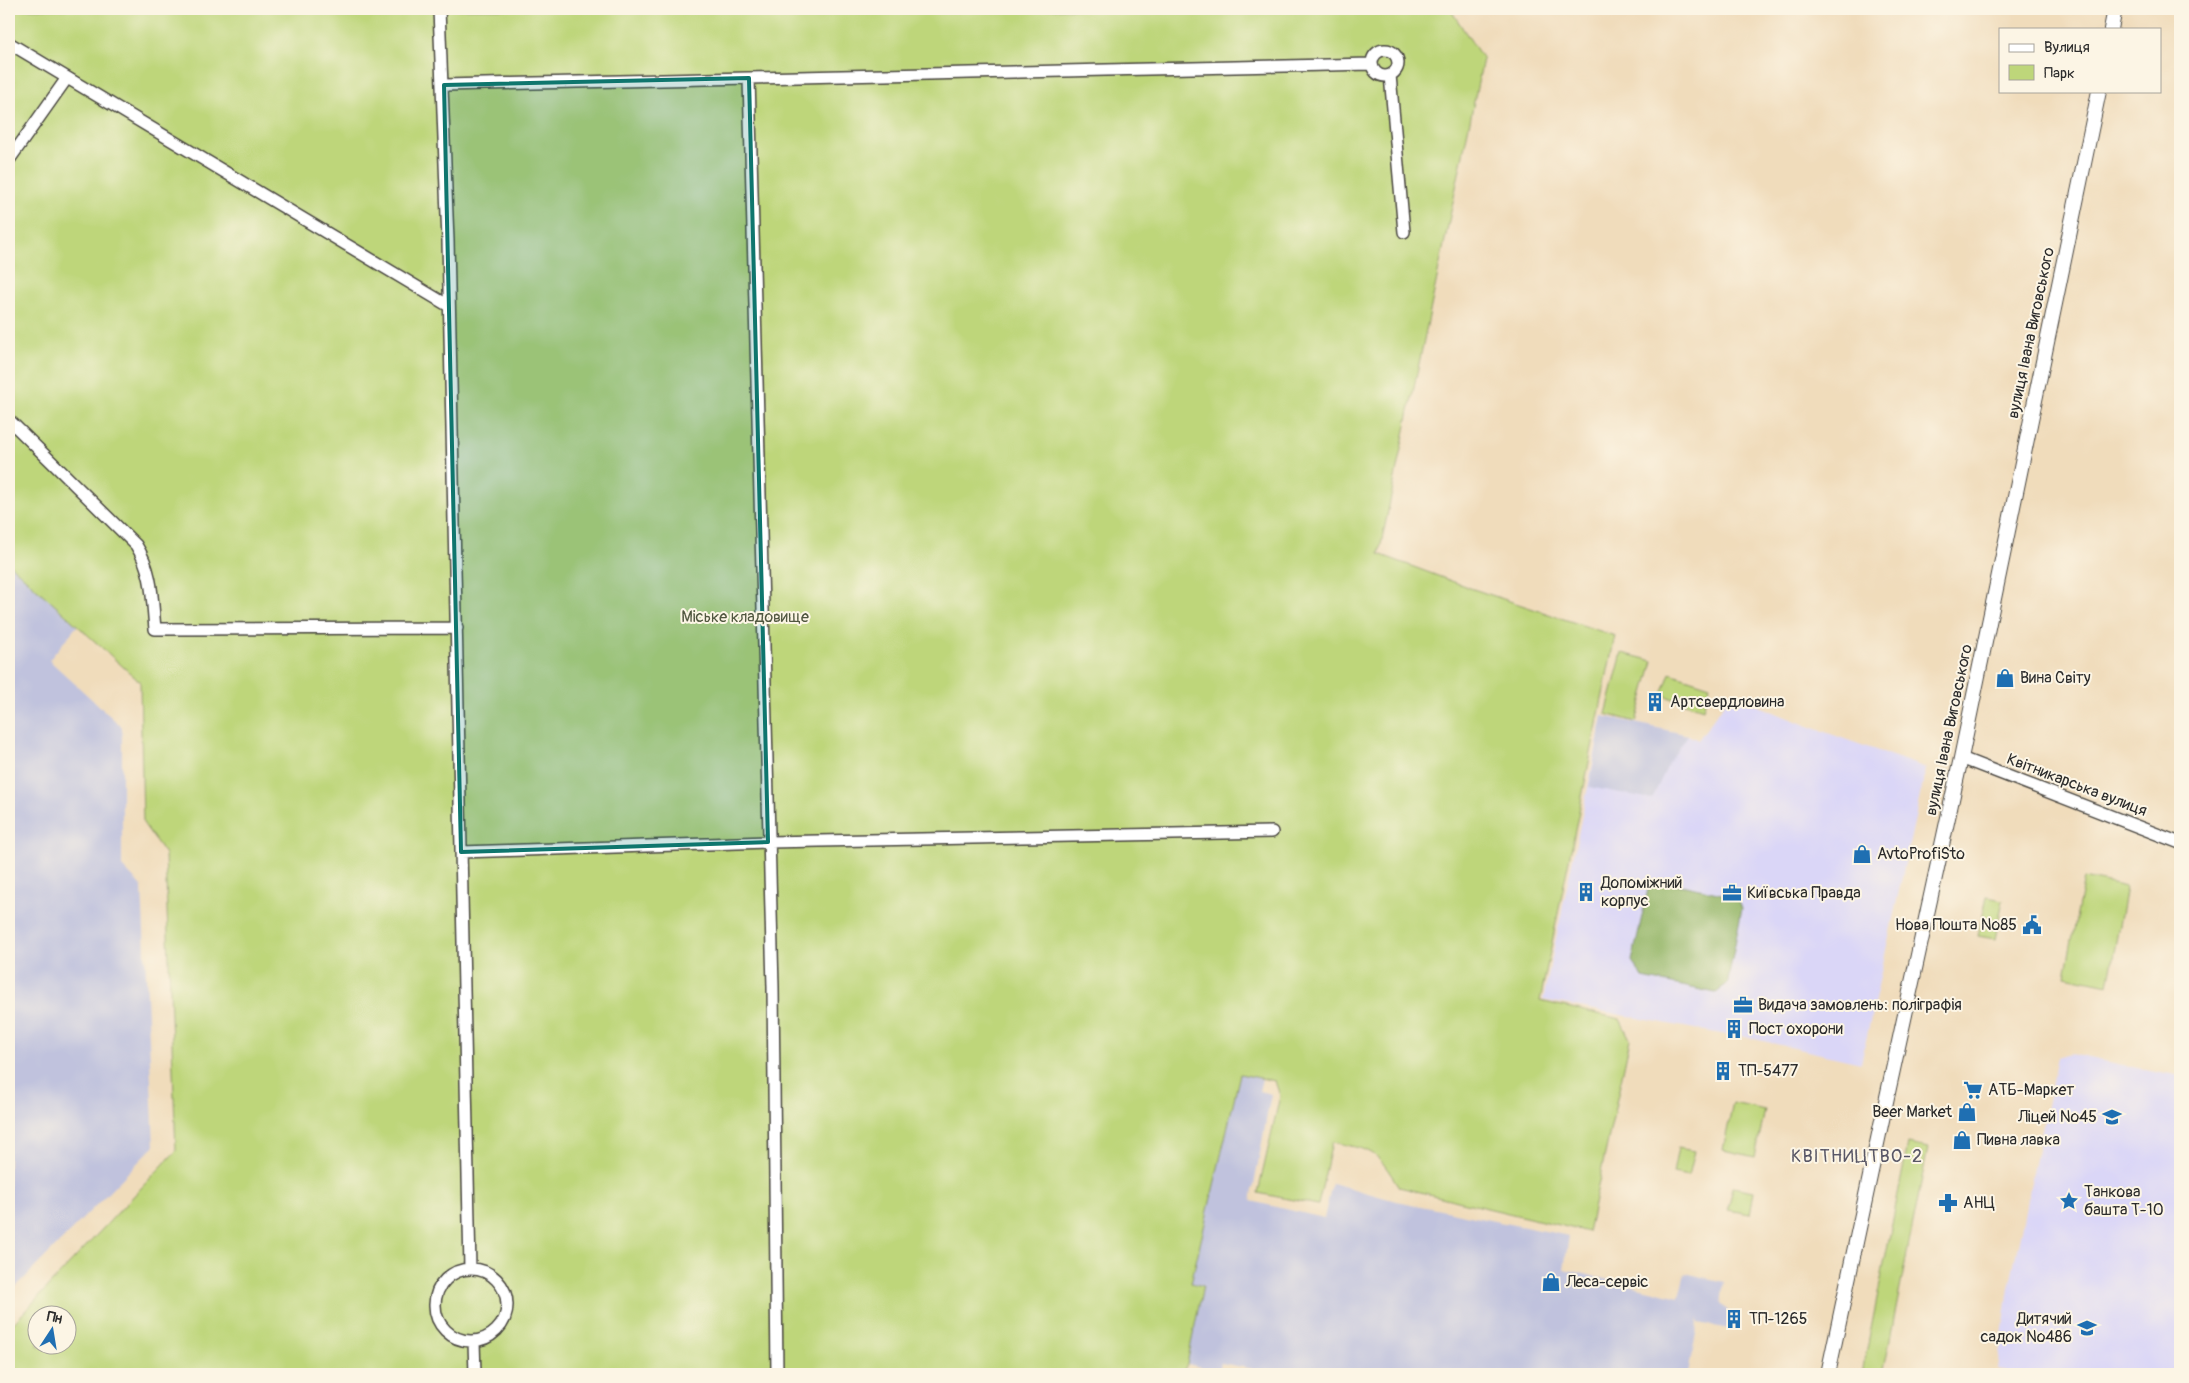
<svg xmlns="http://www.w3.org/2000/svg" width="2189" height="1383" font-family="Pangolin,sans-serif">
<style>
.built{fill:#dad6f7}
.industrial{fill:#c0c2dd}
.green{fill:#bed67a;stroke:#748052;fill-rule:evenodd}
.forest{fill:#96b76a;stroke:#60714a}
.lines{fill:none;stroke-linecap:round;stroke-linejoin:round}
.minor-casing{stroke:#494641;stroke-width:14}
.major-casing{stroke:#494641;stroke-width:16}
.minor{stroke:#fff;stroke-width:11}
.major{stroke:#fff;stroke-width:14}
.marked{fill:#0f766e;fill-opacity:0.2;stroke:#0f766e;stroke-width:4;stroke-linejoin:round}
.labels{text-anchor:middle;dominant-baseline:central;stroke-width:4;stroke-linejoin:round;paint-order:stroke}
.street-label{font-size:16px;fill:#2b2b2b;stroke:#fcf5e5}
.park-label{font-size:16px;fill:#50563f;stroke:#fcf5e5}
.poi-label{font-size:16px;fill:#2b2b2b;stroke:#fcf5e5;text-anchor:start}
.neighbourhood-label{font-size:18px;letter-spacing:1px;fill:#595766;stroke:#fcf5e5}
</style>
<rect width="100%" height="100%" fill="#fcf5e5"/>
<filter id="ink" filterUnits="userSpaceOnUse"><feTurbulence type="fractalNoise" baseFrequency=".02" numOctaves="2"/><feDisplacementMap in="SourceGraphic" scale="10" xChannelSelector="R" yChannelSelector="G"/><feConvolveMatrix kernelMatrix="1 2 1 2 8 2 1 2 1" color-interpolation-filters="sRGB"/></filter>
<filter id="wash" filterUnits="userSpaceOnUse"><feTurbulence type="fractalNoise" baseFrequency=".0096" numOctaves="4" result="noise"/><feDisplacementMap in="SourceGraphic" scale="20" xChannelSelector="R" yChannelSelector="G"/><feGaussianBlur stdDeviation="1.12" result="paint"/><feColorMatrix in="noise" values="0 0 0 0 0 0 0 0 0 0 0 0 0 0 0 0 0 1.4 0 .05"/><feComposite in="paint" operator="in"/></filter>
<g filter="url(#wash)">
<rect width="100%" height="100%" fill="#f0dcbb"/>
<path class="built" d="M1731,695L1808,726L1926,768L1861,1063L1741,1036L1737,1037L1543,1000L1603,716L1688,735L1698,740Z
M2070,1054L2180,1077V1374H2024L1997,1369L2009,1288L2057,1058Z"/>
<path class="industrial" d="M9,564L77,626L49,660L122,727V866L142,887L154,1146L9,1294Z
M1603,716L1688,735L1669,763L1652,799L1589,787Z
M1240,1074L1262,1079L1259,1091L1271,1094L1251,1201L1324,1218L1332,1183L1396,1201L1569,1236L1564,1269L1679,1297L1685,1273L1724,1282L1721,1304L1732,1315L1729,1329L1699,1323V1318L1688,1374H1280L1221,1363L1219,1371L1187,1364L1203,1286L1191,1283Z"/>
<path class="green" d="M9,9H1450L1483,59L1379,554L1470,588L1615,636L1540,1001L1620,1019L1630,1039L1588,1232L1399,1187C1375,1149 1375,1151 1332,1142L1318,1205L1258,1193L1280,1096L1275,1081L1240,1074L1191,1283L1203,1286L1187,1364L1182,1374H9V1328L176,1151L165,854L143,823L140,682L9,564ZM38,1316H68V1346H38Z
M1622,653L1653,661L1636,722L1606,714Z
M1670,673L1710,686L1703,709L1662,695Z
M2084,878L2126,887L2108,985L2065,976Z
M1987,897L2003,900L1995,939L1978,936Z
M1733,1103L1765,1110L1755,1157L1723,1150Z
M1908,1144L1928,1148L1883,1374H1862Z
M1678,1148L1694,1151L1688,1176L1673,1173Z
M1733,1187L1754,1191L1750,1214L1728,1210Z"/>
<path class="forest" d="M1667,882L1736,897L1742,908L1727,985L1716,993L1643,978L1632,961L1648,889Z"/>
</g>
<g filter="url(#ink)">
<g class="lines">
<g class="minor-casing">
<path id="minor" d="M439,9L448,241L470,1269
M9,43L449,306
M1372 63a13 13 0 1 1 26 0a13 13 0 1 1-26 0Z
M1390,75L1404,232
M749,78L773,987L777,1374
M444,85L1371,64
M9,160L67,78
M9,420L136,545C153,572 152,598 155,629L457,628
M1961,758L2180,843
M461,852L768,842L1272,832
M435 1305a36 36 0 1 1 72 0a36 36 0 1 1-72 0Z
M474,1342L475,1374"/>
</g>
<g class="major-casing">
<path id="major" d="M2111,29L2115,9
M1828,1374L1882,1120L1961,758L2099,91"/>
</g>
<use href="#minor" class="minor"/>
<use href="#major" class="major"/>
</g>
</g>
<path class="marked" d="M749,78L768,842L461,852L444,85Z"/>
<defs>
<g id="shop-bare" transform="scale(1.5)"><path d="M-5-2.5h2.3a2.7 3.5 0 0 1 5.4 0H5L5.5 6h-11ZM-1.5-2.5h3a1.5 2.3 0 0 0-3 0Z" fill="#1f6fb2" stroke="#fcf5e5" stroke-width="2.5" paint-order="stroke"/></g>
<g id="building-bare" transform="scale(1.5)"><path d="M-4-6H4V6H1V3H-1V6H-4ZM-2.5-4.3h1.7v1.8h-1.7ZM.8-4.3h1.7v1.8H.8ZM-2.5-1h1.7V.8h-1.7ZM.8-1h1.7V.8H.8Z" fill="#1f6fb2" stroke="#fcf5e5" stroke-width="2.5" paint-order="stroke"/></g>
<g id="office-bare" transform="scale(1.5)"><path d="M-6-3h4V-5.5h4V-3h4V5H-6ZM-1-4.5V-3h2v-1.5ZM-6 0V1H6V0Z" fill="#1f6fb2" stroke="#fcf5e5" stroke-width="2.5" paint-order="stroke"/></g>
<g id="civic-bare" transform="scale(1.5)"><path d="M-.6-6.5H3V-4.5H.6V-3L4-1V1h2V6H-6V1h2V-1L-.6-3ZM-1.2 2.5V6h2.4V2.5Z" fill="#1f6fb2" stroke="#fcf5e5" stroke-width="2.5" paint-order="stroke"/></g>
<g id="supermarket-bare" transform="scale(1.5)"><path d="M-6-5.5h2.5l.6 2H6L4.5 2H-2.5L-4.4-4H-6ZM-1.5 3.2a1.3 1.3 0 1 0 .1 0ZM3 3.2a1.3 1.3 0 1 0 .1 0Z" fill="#1f6fb2" stroke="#fcf5e5" stroke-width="2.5" paint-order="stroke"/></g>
<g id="school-bare" transform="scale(1.5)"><path d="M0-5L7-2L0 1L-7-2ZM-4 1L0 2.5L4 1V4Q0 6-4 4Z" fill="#1f6fb2" stroke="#fcf5e5" stroke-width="2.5" paint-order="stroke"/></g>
<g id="sight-bare" transform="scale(1.5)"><path d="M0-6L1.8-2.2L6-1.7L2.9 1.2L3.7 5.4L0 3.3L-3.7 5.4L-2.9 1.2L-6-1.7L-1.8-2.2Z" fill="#1f6fb2" stroke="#fcf5e5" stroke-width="2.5" paint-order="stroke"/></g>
<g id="pharmacy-bare" transform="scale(1.5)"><path d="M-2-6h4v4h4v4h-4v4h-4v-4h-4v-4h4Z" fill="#1f6fb2" stroke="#fcf5e5" stroke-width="2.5" paint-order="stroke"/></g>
</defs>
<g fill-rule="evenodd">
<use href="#shop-bare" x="2005" y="678"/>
<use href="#building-bare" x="1655" y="702"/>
<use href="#shop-bare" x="1862" y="854"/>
<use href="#building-bare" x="1586" y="892"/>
<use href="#office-bare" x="1732" y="893"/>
<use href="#civic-bare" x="2032" y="925"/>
<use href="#office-bare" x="1743" y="1005"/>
<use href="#building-bare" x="1734" y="1029"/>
<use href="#building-bare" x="1723" y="1071"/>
<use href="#supermarket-bare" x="1973" y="1090"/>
<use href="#shop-bare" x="1967" y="1112"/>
<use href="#school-bare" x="2112" y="1117"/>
<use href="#shop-bare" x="1962" y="1140"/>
<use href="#sight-bare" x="2069" y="1201"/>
<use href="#pharmacy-bare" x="1948" y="1203"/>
<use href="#shop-bare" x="1551" y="1282"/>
<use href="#building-bare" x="1734" y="1319"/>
<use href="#school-bare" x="2087" y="1328"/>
</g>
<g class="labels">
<g class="street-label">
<text transform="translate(2031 333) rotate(-78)">вулиця Івана Виговського</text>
<text transform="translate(1949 730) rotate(-78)">вулиця Івана Виговського</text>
<text transform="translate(2077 785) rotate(21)">Квітникарська вулиця</text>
</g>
<g class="park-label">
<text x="745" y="617">Міське кладовище</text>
</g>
<g class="poi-label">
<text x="2020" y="678">Вина Світу</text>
<text x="1670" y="702">Артсвердловина</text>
<text x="1877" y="854">AvtoProfiSto</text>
<text x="1601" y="883">Допоміжний<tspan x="1601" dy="18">корпус</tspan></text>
<text x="1747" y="893">Київська Правда</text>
<text x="2017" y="925" text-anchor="end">Нова Пошта №85</text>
<text x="1758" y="1005">Видача замовлень: поліграфія</text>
<text x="1749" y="1029">Пост охорони</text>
<text x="1738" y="1071">ТП-5477</text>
<text x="1988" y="1090">АТБ-Маркет</text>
<text x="1952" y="1112" text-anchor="end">Beer Market</text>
<text x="2097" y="1117" text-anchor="end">Ліцей №45</text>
<text x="1977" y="1140">Пивна лавка</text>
<text x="2084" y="1192">Танкова<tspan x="2084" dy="18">башта Т-10</tspan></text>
<text x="1963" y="1203">АНЦ</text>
<text x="1566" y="1282">Леса-сервіс</text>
<text x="1749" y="1319">ТП-1265</text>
<text x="2072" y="1319" text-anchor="end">Дитячий<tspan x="2072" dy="18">садок №486</tspan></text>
</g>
<g class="neighbourhood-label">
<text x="1857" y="1156">КВІТНИЦТВО-2</text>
</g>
</g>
<rect width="2189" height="1383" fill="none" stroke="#fcf5e5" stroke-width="30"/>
<rect x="1999" y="28" width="162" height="65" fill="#fcf5e5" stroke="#a8a49b"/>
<rect x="2009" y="44" width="25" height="8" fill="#ffffff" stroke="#a8a49b"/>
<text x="2044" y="52" font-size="15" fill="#2b2b2b">Вулиця</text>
<rect x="2009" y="65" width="25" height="15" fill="#bed67a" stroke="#a8a49b"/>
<text x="2044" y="78" font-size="15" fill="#2b2b2b">Парк</text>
<g transform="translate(52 1330) rotate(12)"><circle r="24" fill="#fcf5e5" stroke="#a8a49b"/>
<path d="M0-4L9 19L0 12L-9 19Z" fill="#1f6fb2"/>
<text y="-8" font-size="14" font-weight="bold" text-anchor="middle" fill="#2b2b2b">Пн</text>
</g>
</svg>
